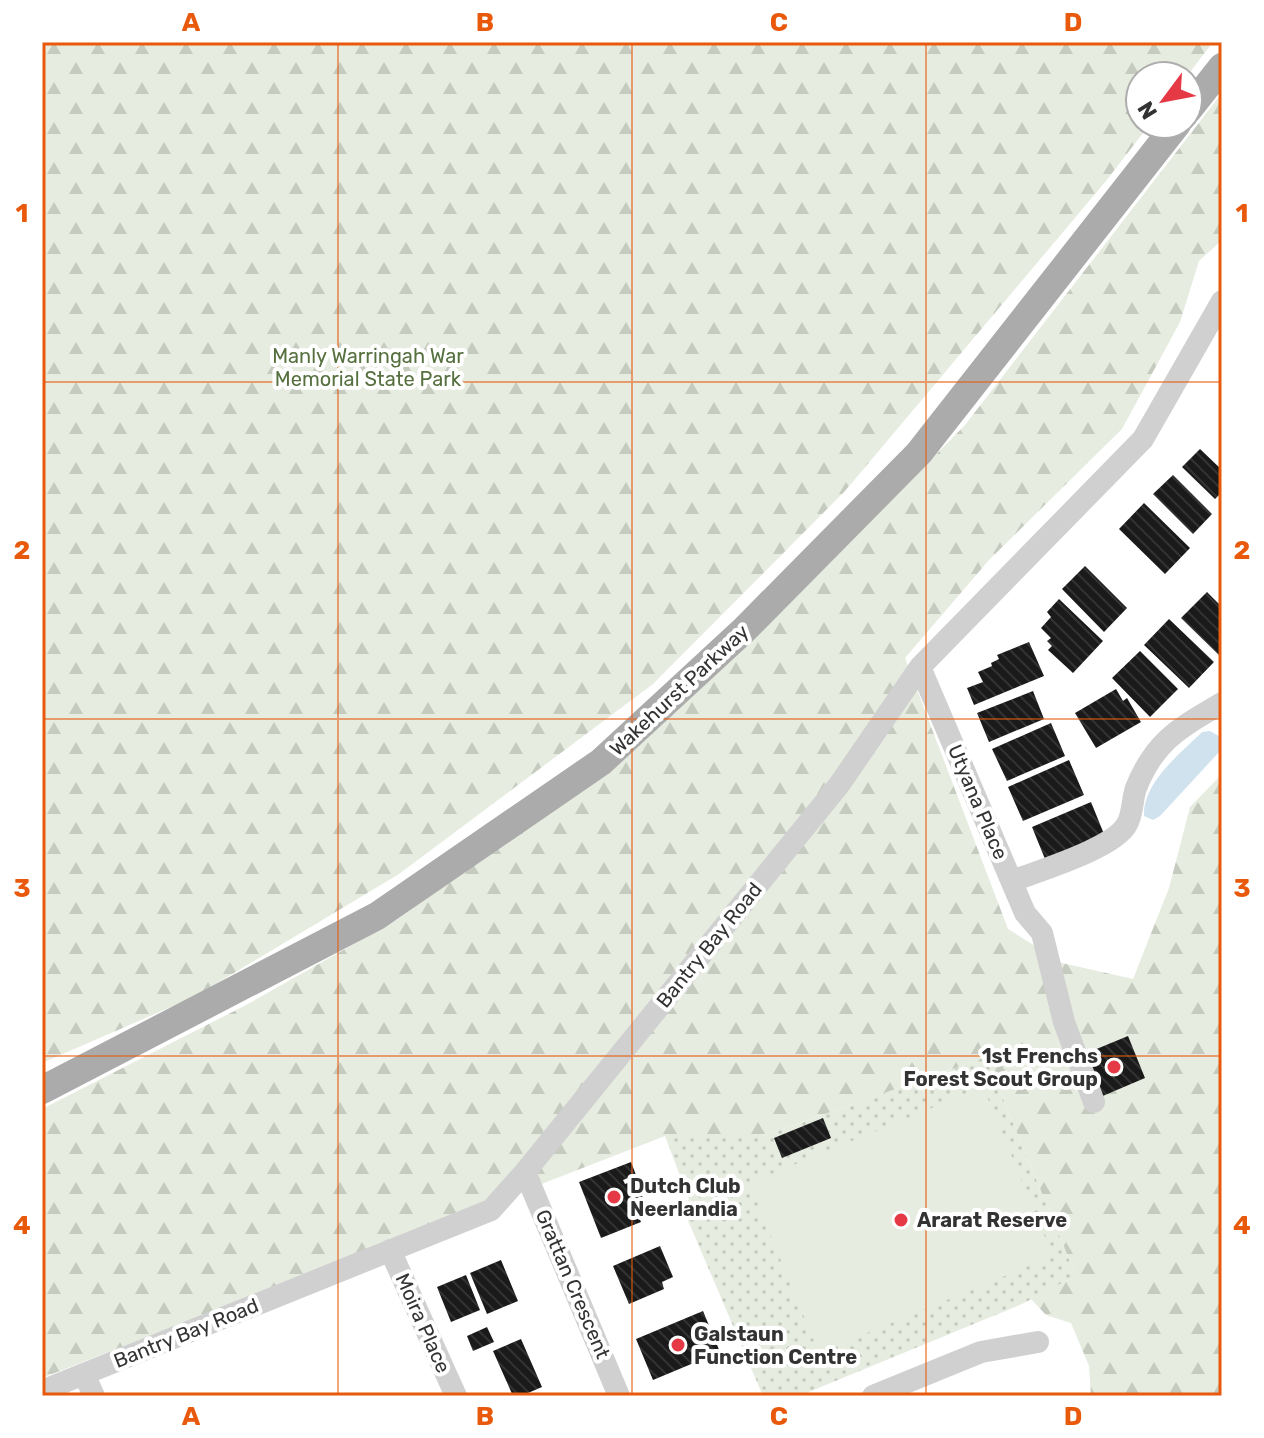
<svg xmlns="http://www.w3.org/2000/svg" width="1264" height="1438" font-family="Rubik,sans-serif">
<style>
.green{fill:url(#green-dots)}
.forest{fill:url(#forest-firs)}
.pitch{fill:#e6ecdf}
.water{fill:#cfe2ee}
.building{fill:url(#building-back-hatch)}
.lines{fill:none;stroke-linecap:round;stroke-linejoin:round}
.minor{stroke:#d0d0d0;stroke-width:22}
.major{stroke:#ababab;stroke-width:28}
.grid{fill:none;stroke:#e8590c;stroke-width:2;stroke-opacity:0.55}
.poi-dot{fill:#e63946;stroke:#fff;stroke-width:3}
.labels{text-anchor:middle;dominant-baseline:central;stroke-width:8;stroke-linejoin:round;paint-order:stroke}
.park-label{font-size:20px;fill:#56703f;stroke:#fff}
.street-label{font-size:20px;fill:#333;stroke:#fff}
.poi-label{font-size:20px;font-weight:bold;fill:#333;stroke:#fff;text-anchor:start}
.neatline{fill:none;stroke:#e8590c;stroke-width:3}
.grid-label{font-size:26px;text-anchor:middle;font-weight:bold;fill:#e8590c}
</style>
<defs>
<pattern id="green-dots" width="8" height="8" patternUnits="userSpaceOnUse" patternTransform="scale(2)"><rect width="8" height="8" fill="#e6ecdf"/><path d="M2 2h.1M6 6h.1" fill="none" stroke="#c6cbc0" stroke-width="1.8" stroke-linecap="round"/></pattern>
<pattern id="forest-firs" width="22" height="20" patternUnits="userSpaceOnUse" patternTransform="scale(2)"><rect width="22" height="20" fill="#e6ecdf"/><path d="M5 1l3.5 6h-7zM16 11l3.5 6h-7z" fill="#c6cbc0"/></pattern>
<pattern id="building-back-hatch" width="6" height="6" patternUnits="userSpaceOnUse" patternTransform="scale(2)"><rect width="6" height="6" fill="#1a1a1a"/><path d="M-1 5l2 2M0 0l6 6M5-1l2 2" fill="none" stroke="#333"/></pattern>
</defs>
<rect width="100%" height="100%" fill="#fff"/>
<path class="green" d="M986,1057L1076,1276L1022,1304L799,1396H763L681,1204L689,1200L665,1136H763Z"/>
<path class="forest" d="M42,42H1213L1187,76H1140V124H1150L1106,181L845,491L653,684L399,874L194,997L42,1063Z
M1222,93V240L1199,261L1180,322L1122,429L989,560L905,658L1008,929L1062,963L1133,979L1169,888L1190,807L1222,774V1396H1091L1089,1366L1071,1323L1046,1315L1031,1299L1076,1276L986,1057L763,1136H665L42,1378V1109L248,1004L398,919L615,763L774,619L965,425Z"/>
<path class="pitch" d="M983,1087L1053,1256L819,1353L749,1183Z"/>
<path class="water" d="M1210,731L1222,738L1220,751L1160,816L1153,820L1144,816C1143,782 1180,754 1202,732Z"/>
<path class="building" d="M1200,449L1222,470V492L1215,499L1182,467Z
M1173,475L1212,514L1193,534L1153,494Z
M1144,503L1190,548L1165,574L1119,529Z
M1085,566L1127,608L1104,632L1062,589Z
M1207,592L1222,607V658L1181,618Z
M1059,599L1103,641L1073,673L1048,650L1052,646L1047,641L1051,638L1041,628L1051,617L1047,612Z
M1169,619L1214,662L1189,688L1144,645Z
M1029,642L1044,676L974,705L967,688L983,682L978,672L992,666L991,663L999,659L997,655Z
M1140,651L1178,689L1150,717L1112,678Z
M1116,689L1123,701L1127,698L1141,722L1096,748L1075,713Z
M1033,691L1044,719L989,742L977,713Z
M1051,723L1065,756L1007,781L992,749Z
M1069,760L1084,795L1023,821L1008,787Z
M1091,802L1104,834L1045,859L1032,827Z
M1128,1036L1145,1078L1098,1098L1082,1055Z
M823,1118L831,1138L782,1158L774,1138Z
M631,1162L636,1175L623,1180L625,1184L636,1180L648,1211L638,1215L641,1222L601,1238L579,1182Z
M660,1246L673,1277L662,1282L664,1289L629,1304L613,1266Z
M501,1260L518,1301L487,1314L470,1273Z
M466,1275L480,1310L451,1322L437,1287Z
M703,1311L720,1352L653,1380L636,1339Z
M487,1327L494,1342L473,1351L467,1336Z
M521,1339L542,1387L521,1396H513L493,1351Z"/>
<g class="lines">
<path class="minor" d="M920,667L1025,913L1042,933L1064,1022L1094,1102
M1012,881C1038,871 1115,848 1127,824C1133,814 1132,799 1136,788C1155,740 1180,728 1222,703
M525,1172L619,1396
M390,1250L456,1396
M84,1374L94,1396
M42,1391L491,1210L525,1172L839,785L920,667L1143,439L1222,301
M873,1396L981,1352L1038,1342"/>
<path class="major" d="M1188,110L1222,67
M42,1090L377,916L601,762L744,630L919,453L1177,124"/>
</g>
<path class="grid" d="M338,42V1396M632,42V1396M926,42V1396M42,382H1222M42,719H1222M42,1056H1222"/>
<g class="poi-dot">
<circle cx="1114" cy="1067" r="8"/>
<circle cx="614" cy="1197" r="8"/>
<circle cx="901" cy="1220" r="8"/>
<circle cx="678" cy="1345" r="8"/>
</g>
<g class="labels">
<g class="park-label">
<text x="368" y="356">Manly Warringah War<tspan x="368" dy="23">Memorial State Park</tspan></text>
</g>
<g class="street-label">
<text transform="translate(679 690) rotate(-43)">Wakehurst Parkway</text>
<text transform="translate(978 802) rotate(67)">Utyana Place</text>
<text transform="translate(709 945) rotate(-51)">Bantry Bay Road</text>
<text transform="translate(573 1284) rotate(67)">Grattan Crescent</text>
<text transform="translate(423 1323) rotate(66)">Moira Place</text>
<text transform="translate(186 1333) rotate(-22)">Bantry Bay Road</text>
</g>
<g class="poi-label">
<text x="1098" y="1056" text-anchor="end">1st Frenchs<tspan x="1098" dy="23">Forest Scout Group</tspan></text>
<text x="630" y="1186">Dutch Club<tspan x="630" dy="23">Neerlandia</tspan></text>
<text x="917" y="1220">Ararat Reserve</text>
<text x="694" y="1334">Galstaun<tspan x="694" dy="23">Function Centre</tspan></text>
</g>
</g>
<rect width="1264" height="1438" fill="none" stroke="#ffffff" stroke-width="88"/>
<g transform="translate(1164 100) rotate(238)"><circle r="38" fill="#ffffff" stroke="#adadad" stroke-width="2"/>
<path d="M0-6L14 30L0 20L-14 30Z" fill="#e63946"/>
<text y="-12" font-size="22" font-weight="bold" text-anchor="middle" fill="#333333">N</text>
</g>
<rect x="44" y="44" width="1176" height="1350" class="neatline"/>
<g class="grid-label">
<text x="191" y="31">A</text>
<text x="485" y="31">B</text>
<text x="779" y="31">C</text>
<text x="1073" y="31">D</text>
<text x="22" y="222">1</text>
<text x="1242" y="222">1</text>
<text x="22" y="559">2</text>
<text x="1242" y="559">2</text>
<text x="22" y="897">3</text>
<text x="1242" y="897">3</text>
<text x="22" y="1234">4</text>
<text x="1242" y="1234">4</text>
<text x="191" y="1425">A</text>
<text x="485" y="1425">B</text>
<text x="779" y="1425">C</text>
<text x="1073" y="1425">D</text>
</g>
</svg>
